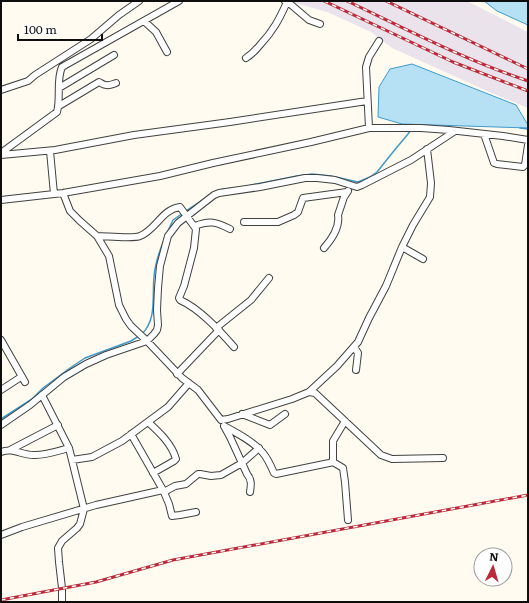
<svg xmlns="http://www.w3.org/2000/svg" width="529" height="603" font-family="Literata,serif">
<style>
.industrial{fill:#ebe3ec}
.water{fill:#b6e1f4;stroke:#3f9ac9}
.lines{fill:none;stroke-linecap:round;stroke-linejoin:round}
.stream{stroke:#3f9ac9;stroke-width:1.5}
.minor-casing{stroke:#414141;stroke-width:8}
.minor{stroke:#fff;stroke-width:6}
.rail-casing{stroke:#ba2a39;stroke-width:3}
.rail{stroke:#fff;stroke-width:1.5;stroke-dasharray:4.5;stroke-linecap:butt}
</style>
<rect width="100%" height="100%" fill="#fffbf0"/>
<path class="industrial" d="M288,1H467L528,32V108L487,91L392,48L371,32L327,12Z"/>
<path class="water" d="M484,1H528V25L497,11Z
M412,64L516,105L528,125V128L402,124L378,117L379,87L390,69Z"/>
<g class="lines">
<path class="stream" d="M520,128L528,129
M251,185L297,176L312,174L331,176L358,182L370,177L377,172L393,152L408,134L411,130
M220,190L223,189L236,188
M186,211L203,200
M168,231L173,220L183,213
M142,334C157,319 152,297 154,277C155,264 159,252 164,240
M1,419L32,399L43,388L70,368L85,358L131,341L139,336"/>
<g class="minor-casing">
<path id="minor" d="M285,1L289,3L309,20L320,24
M144,21L156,32L167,52
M246,58C252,54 256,50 260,45C273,31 279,20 287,2
M59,88L114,55
M1,90L28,81L35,75L91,39L119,15L139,1
M59,106L99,82C101,83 103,85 106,85C109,86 113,84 116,83
M369,128L366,67L369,57L379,41
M484,134L494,163L497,164L523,167L525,165L528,145
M50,151L54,194
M1,153L57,112C61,98 56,80 62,67L179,1
M1,155L55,150L134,135L230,122L367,101
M63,193L70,211L80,221L97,236L109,256L119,305L126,319L131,326L147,341L182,378L198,390L221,420L228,419L292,399L309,392L315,393L381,455L392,459L443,458
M1,200L63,193L160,176L213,163L311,142L369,128H421L449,130L503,136L528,140
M244,222H278L294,215L298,212L303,198L347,192
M195,226C210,220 216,222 230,229
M97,236C106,236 133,239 140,236C156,230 162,209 180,207L196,229L194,248L184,286L179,298L180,300C200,309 219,330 234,347
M402,247L423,259
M324,248C332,239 340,227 338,215L344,197L348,191
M216,328L251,300L269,278
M1,340L25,382
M354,347L358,353L356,370
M177,374L219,330
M1,390L21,377
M309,392L337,366L358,342L369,318L386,286L402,247L413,225L430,197L431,183L427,149
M42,395L69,448L84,509L80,524L77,528L62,541L58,548L59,562L62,588V602
M242,414L270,425L285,414
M148,422C159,432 172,444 176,459L174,461L153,473
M1,425L30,405L64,377L86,364L106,355L147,341L154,334L157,330L158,325L157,310L158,288L160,266L168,236L178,223L214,195L219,193L260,187L305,178H317L335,180L357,187L362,185L411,160L455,131
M224,426C237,433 254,442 263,453C268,459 271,466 274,473L276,474L329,463L333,462V441L345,421
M224,426L230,437L247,474C252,480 251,485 250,492
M131,434L163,490L169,504L172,516L180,515L196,512
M10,450L58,425
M1,452C13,447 23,456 35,455C46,455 58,451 69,448
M72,460L92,457L122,441L168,407L189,383
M333,462L343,468L345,482L348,520
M164,492L175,486L186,484L198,474H200L211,476L221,475L242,463L259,448
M1,535L22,527L96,505L163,490"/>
</g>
<use href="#minor" class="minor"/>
<g class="rail-casing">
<path id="rail" d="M324,1L453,62L528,91
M347,1C406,29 465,60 528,81
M386,1L528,69
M1,600L96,582L173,560L528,495"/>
</g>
<use href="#rail" class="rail"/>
</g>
<rect width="529" height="603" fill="none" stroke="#0e0e0e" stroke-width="4"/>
<g transform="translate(493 567) rotate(5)"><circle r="19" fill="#ffffff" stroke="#9f9f9f"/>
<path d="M0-3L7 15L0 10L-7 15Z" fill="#ba2a39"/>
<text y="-6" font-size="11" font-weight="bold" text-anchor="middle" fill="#0e0e0e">N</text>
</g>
<path d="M18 34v6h84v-6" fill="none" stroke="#0e0e0e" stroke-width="2"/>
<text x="24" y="34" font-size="12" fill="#0e0e0e" stroke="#ffffff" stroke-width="3" paint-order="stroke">100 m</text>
</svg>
